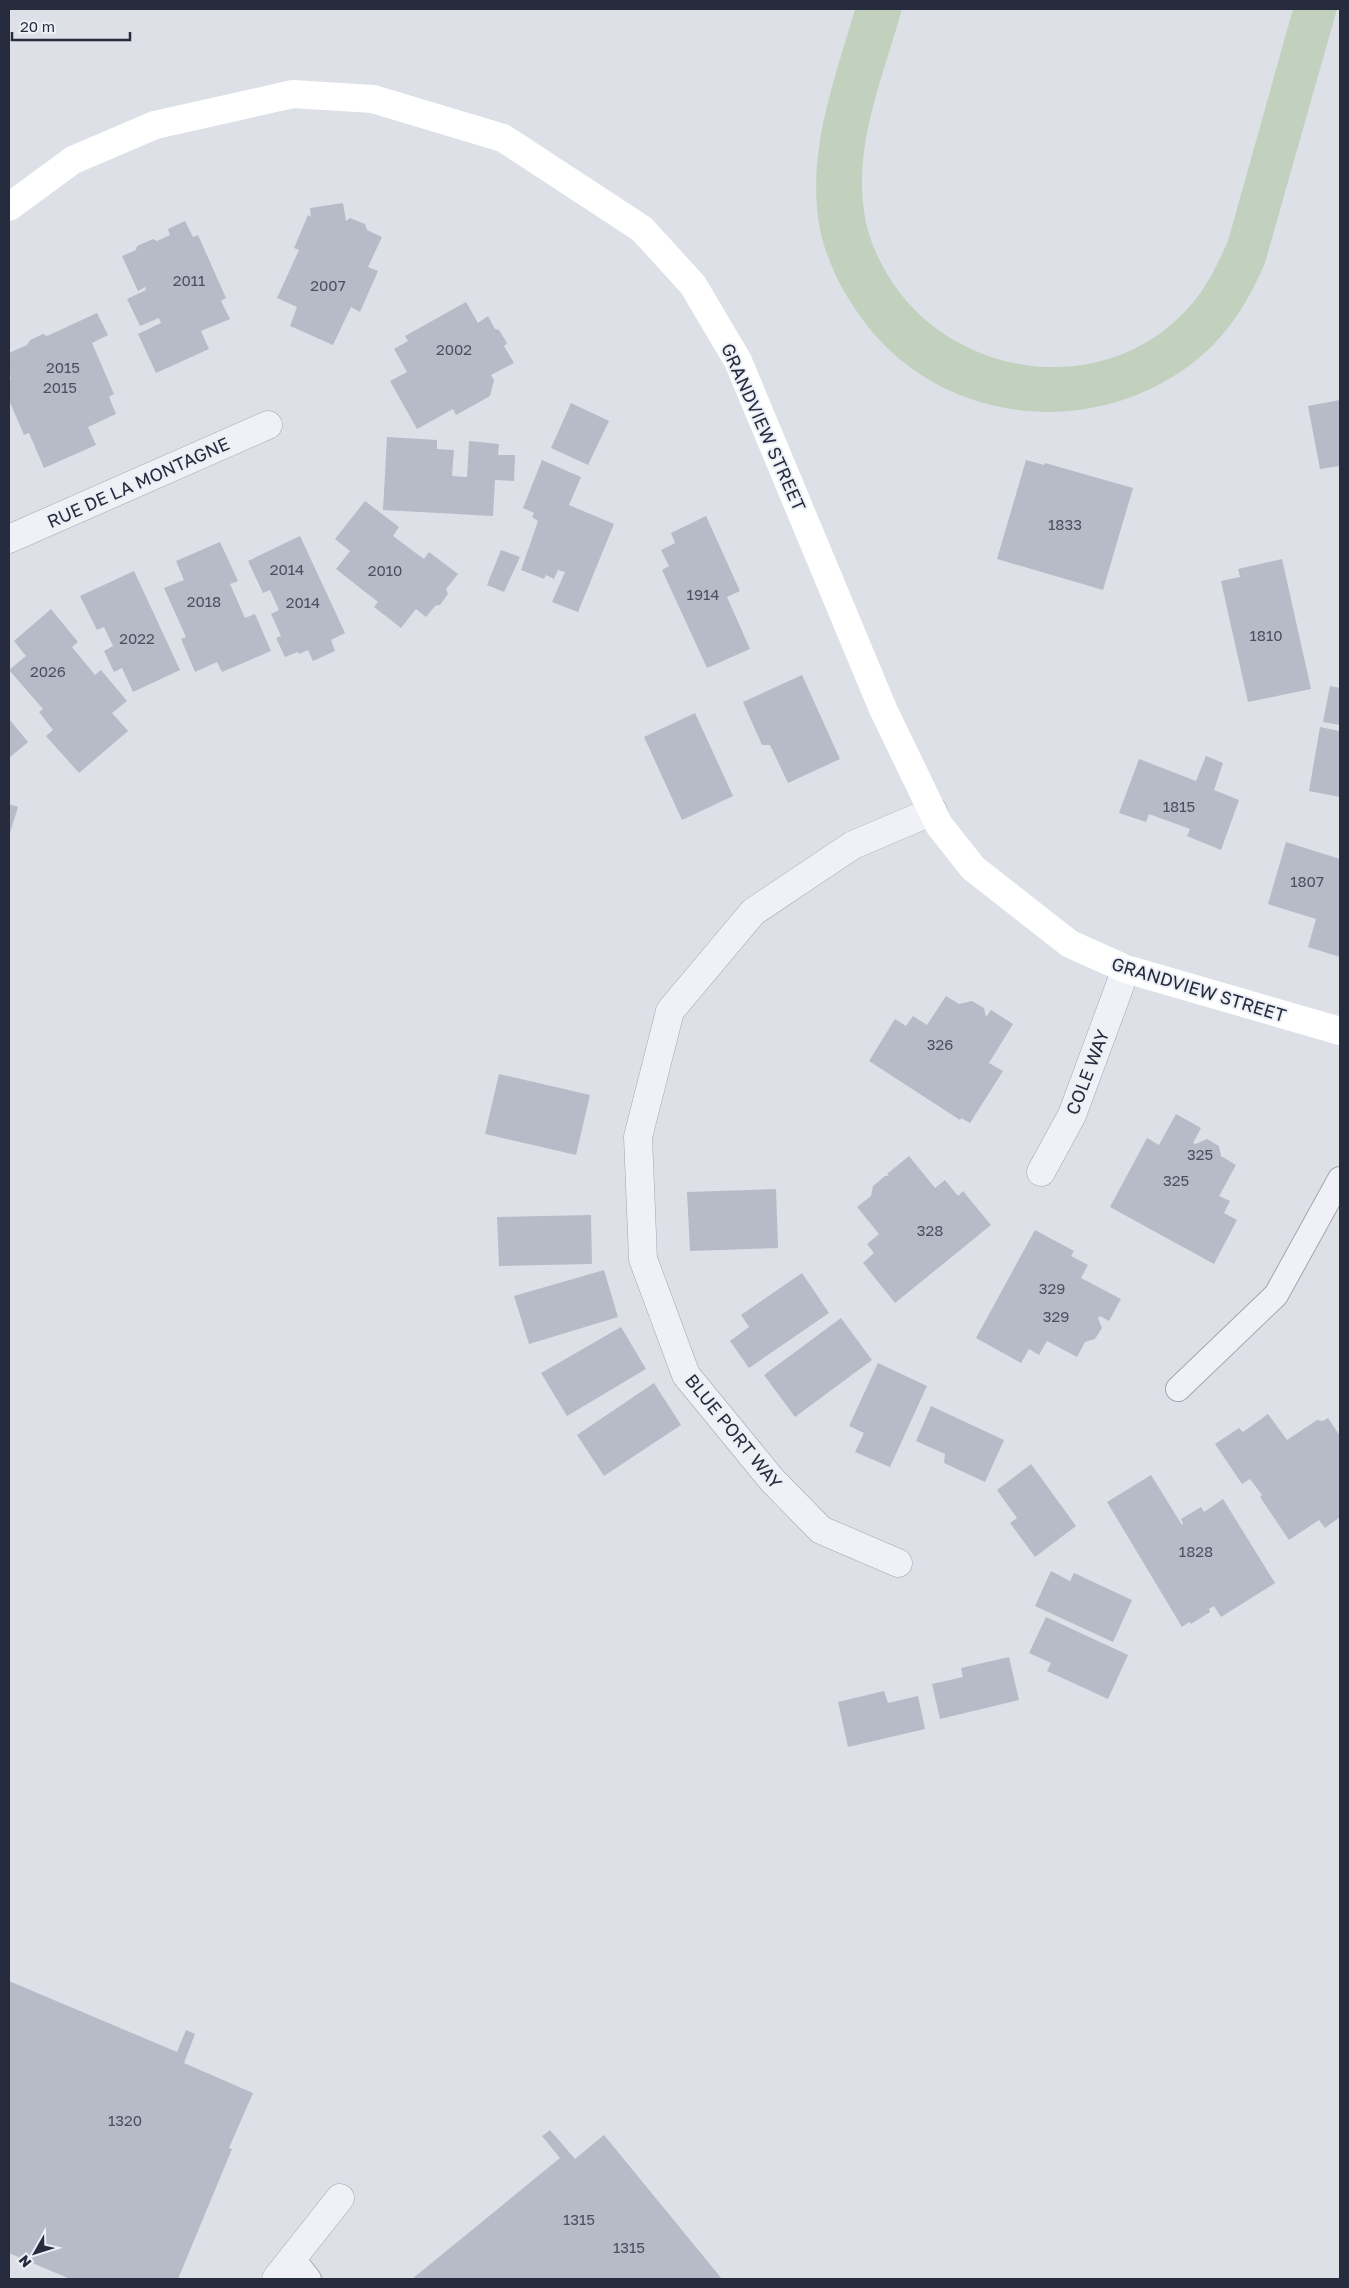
<svg xmlns="http://www.w3.org/2000/svg" width="1349" height="2288" font-family="'Golos Text',sans-serif">
<style>
.green{fill:#c1d1be}
.building{fill:#b7bbc7}
.lines{fill:none;stroke-linecap:round;stroke-linejoin:round}
.lane-casing{stroke:#a2a6b1;stroke-width:26}
.street-casing{stroke:#a2a6b1;stroke-width:29}
.lane{stroke:#f0f1f6;stroke-width:24}
.street{stroke:#f0f1f6;stroke-width:28}
.secondary{stroke:#fff;stroke-width:28}
.labels{text-anchor:middle;dominant-baseline:central;stroke-width:4;stroke-linejoin:round;paint-order:stroke}
.number-label{font-size:15px;fill:#4a5060}
.street-label{font-size:18px;fill:#262c3e;stroke:#eceff5}
</style>
<rect width="100%" height="100%" fill="#dde0e7"/>
<path class="green" d="M855,9H902C884,74 854,143 864,211C869,250 893,290 921,316C1003,390 1135,385 1201,292C1212,276 1220,259 1228,241L1293,9H1337L1265,263C1250,298 1230,332 1200,357C1098,443 938,427 860,316C840,288 823,254 818,218C809,144 835,79 855,9Z"/>
<path class="building" d="M343,203L346,221L350,218L365,224L367,230L382,237L368,267L378,271L360,312L351,307L333,345L290,326L297,307L277,298L299,250L294,248L308,215L311,217L310,208Z
M185,221L193,237L198,235L226,298L221,301L230,319L201,331L209,349L156,373L138,334L161,323L159,318L140,326L127,299L146,290L145,287L138,291L122,256L136,250L137,246L153,239L157,241L170,235L168,229Z
M466,302L478,323L488,316L495,329L499,330L507,343L504,346L514,363L491,375L494,380L490,396L456,415L453,409L417,429L390,381L407,372L394,349L408,341L405,336Z
M97,313L108,335L92,343L114,394L109,397L116,414L88,427L96,445L44,468L29,433L24,435L9,400V380L11,379L9,372V353L27,345L30,340L43,334L47,336Z
M1340,400V466L1320,469L1308,406Z
M571,403L609,421L588,465L551,448Z
M387,437L437,440V449L454,450L452,476L467,477L469,441L499,444L498,455H515L514,481L495,480L493,516L383,510Z
M542,460L581,477L569,505L614,524L578,612L552,602L565,572L558,570L554,579L546,575L544,579L521,570L538,521L532,517L534,513L523,508Z
M1026,460L1044,465L1045,463L1133,488L1103,590L997,559Z
M365,501L399,527L393,536L424,559L429,552L458,574L446,589L448,594L440,605L435,606L426,617L416,609L401,628L374,607L378,602L336,569L350,551L335,539Z
M706,516L740,591L727,597L750,649L707,668L662,570L669,566L661,550L675,543L671,533Z
M300,536L345,633L331,640L335,651L313,661L308,650L299,654L298,652L285,657L276,638L281,636L271,614L279,610L270,590L263,593L248,561Z
M220,542L238,581L230,584L245,618L255,614L271,651L222,672L217,662L195,672L181,639L186,637L164,588L184,580L176,561Z
M501,550L520,557L504,592L487,585Z
M1282,559L1311,689L1248,702L1221,581L1240,577L1238,569Z
M134,571L180,670L133,692L122,668L114,672L104,651L113,646L104,627L97,630L80,596Z
M51,609L78,642L72,647L95,675L101,670L127,701L112,713L128,731L79,773L46,736L53,730L39,712L43,709L9,670L26,656L14,641Z
M802,675L840,759L788,783L770,745H762L743,702Z
M1330,686L1340,688V725L1323,722Z
M695,713L733,796L682,820L644,737Z
M9,719L28,742L9,758Z
M1320,727L1340,731V797L1309,791Z
M1206,756L1223,763L1214,790L1239,800L1221,850L1187,836L1190,829L1149,814L1146,822L1119,813L1139,759L1196,781Z
M9,804L18,807L9,836Z
M1286,842L1340,859V957L1308,947L1316,919L1268,904Z
M946,996L959,1004L972,1001L984,1008L986,1017L991,1010L1013,1024L989,1063L1003,1071L970,1123L961,1118L960,1120L869,1061L895,1019L906,1026L913,1016L927,1025Z
M499,1074L590,1095L576,1155L485,1134Z
M1176,1114L1201,1128L1193,1143L1196,1144L1207,1139L1219,1146L1221,1156L1236,1165L1219,1196L1230,1201L1224,1213L1237,1220L1214,1264L1110,1207L1147,1138L1159,1145Z
M909,1156L935,1188L945,1180L958,1196L963,1191L991,1225L895,1303L863,1263L874,1253L867,1244L879,1234L857,1207L871,1196L873,1186L885,1176H889L887,1174Z
M776,1189L778,1248L690,1251L687,1192Z
M591,1215L592,1264L499,1266L497,1217Z
M1035,1230L1074,1251L1071,1256L1088,1265L1081,1278L1121,1299L1109,1321L1100,1316L1098,1318L1102,1328L1095,1339L1085,1342L1077,1357L1047,1341L1039,1355L1029,1349L1021,1363L976,1338Z
M604,1270L618,1317L529,1344L514,1296Z
M802,1273L829,1313L749,1368L730,1341L749,1327L741,1315Z
M841,1318L872,1360L795,1417L764,1375Z
M621,1327L646,1369L567,1416L541,1373Z
M878,1363L927,1386L890,1467L855,1452L864,1433L849,1426Z
M654,1383L681,1425L604,1476L577,1435Z
M931,1406L1004,1440L985,1482L944,1463L945,1454L916,1441Z
M1268,1414L1287,1440L1317,1420L1323,1421L1328,1418L1340,1436V1517L1325,1528L1319,1520L1289,1540L1260,1497L1262,1495L1250,1479L1242,1484L1215,1444L1239,1428L1243,1432Z
M1031,1464L1076,1526L1035,1557L1010,1523L1017,1518L997,1490Z
M1151,1475L1182,1525L1183,1523L1181,1519L1201,1507L1204,1512L1223,1499L1275,1583L1221,1617L1214,1606L1209,1609L1210,1612L1191,1624L1189,1622L1182,1627L1107,1502Z
M1051,1571L1070,1581L1074,1573L1132,1600L1113,1642L1035,1606Z
M1046,1617L1128,1655L1108,1699L1047,1671L1051,1663L1029,1653Z
M1009,1657L1019,1700L940,1719L932,1684L963,1677L961,1668Z
M884,1691L888,1703L918,1696L925,1729L848,1747L838,1702Z
M9,1981L177,2052L186,2030L195,2034L184,2063L253,2093L229,2148L232,2149L178,2279H70L9,2253Z
M550,2130L575,2159L604,2135L722,2279H412L560,2158L542,2136Z"/>
<g class="lines">
<g class="lane-casing">
<path id="lane" d="M1178,1389L1276,1295L1340,1179
M293,2259L309,2279"/>
</g>
<g class="street-casing">
<path id="street" d="M9,539L268,425
M1041,1172L1072,1115L1126,969
M898,1563L821,1530L772,1480L686,1375L643,1259L638,1137L670,1011L753,912L853,845L933,811
M276,2279L340,2198"/>
</g>
<use href="#lane" class="lane"/>
<use href="#street" class="street"/>
<path class="secondary" d="M9,207L73,160L155,125L293,94L373,99L503,138L642,229L693,285L738,361L883,709L939,825L973,868L1070,944L1126,969L1340,1031"/>
</g>
<g class="labels">
<g class="number-label">
<text x="189" y="280">2011</text>
<text x="328" y="285">2007</text>
<text x="454" y="349">2002</text>
<text x="63" y="367">2015</text>
<text x="60" y="387">2015</text>
<text x="1065" y="524">1833</text>
<text x="287" y="569">2014</text>
<text x="385" y="570">2010</text>
<text x="703" y="594">1914</text>
<text x="204" y="601">2018</text>
<text x="303" y="602">2014</text>
<text x="1266" y="635">1810</text>
<text x="137" y="638">2022</text>
<text x="48" y="671">2026</text>
<text x="1179" y="806">1815</text>
<text x="1307" y="881">1807</text>
<text x="940" y="1044">326</text>
<text x="1200" y="1154">325</text>
<text x="1176" y="1180">325</text>
<text x="930" y="1230">328</text>
<text x="1052" y="1288">329</text>
<text x="1056" y="1316">329</text>
<text x="1196" y="1551">1828</text>
<text x="125" y="2120">1320</text>
<text x="579" y="2219">1315</text>
<text x="629" y="2247">1315</text>
</g>
<g class="street-label">
<text transform="translate(764 427) rotate(66)">GRANDVIEW STREET</text>
<text transform="translate(138 482) rotate(-24)">RUE DE LA MONTAGNE</text>
<text transform="translate(1199 989) rotate(17)">GRANDVIEW STREET</text>
<text transform="translate(1087 1072) rotate(-69)">COLE WAY</text>
<text transform="translate(734 1431) rotate(51)">BLUE PORT WAY</text>
</g>
</g>
<rect width="1349" height="2288" fill="none" stroke="#262c3e" stroke-width="20"/>
<g transform="translate(35 2253) rotate(231)" stroke="#eceff5" stroke-width="4" paint-order="stroke">
<path d="M0-4L9 19L0 12L-9 19Z" fill="#262c3e"/>
<text y="-8" font-size="14" font-weight="bold" text-anchor="middle" fill="#262c3e">N</text>
</g>
<path d="M12 32v8h118v-8" fill="none" stroke="#262c3e" stroke-width="2.5"/>
<text x="20" y="32" font-size="15" fill="#262c3e" stroke="#eceff5" stroke-width="4" paint-order="stroke">20 m</text>
</svg>
